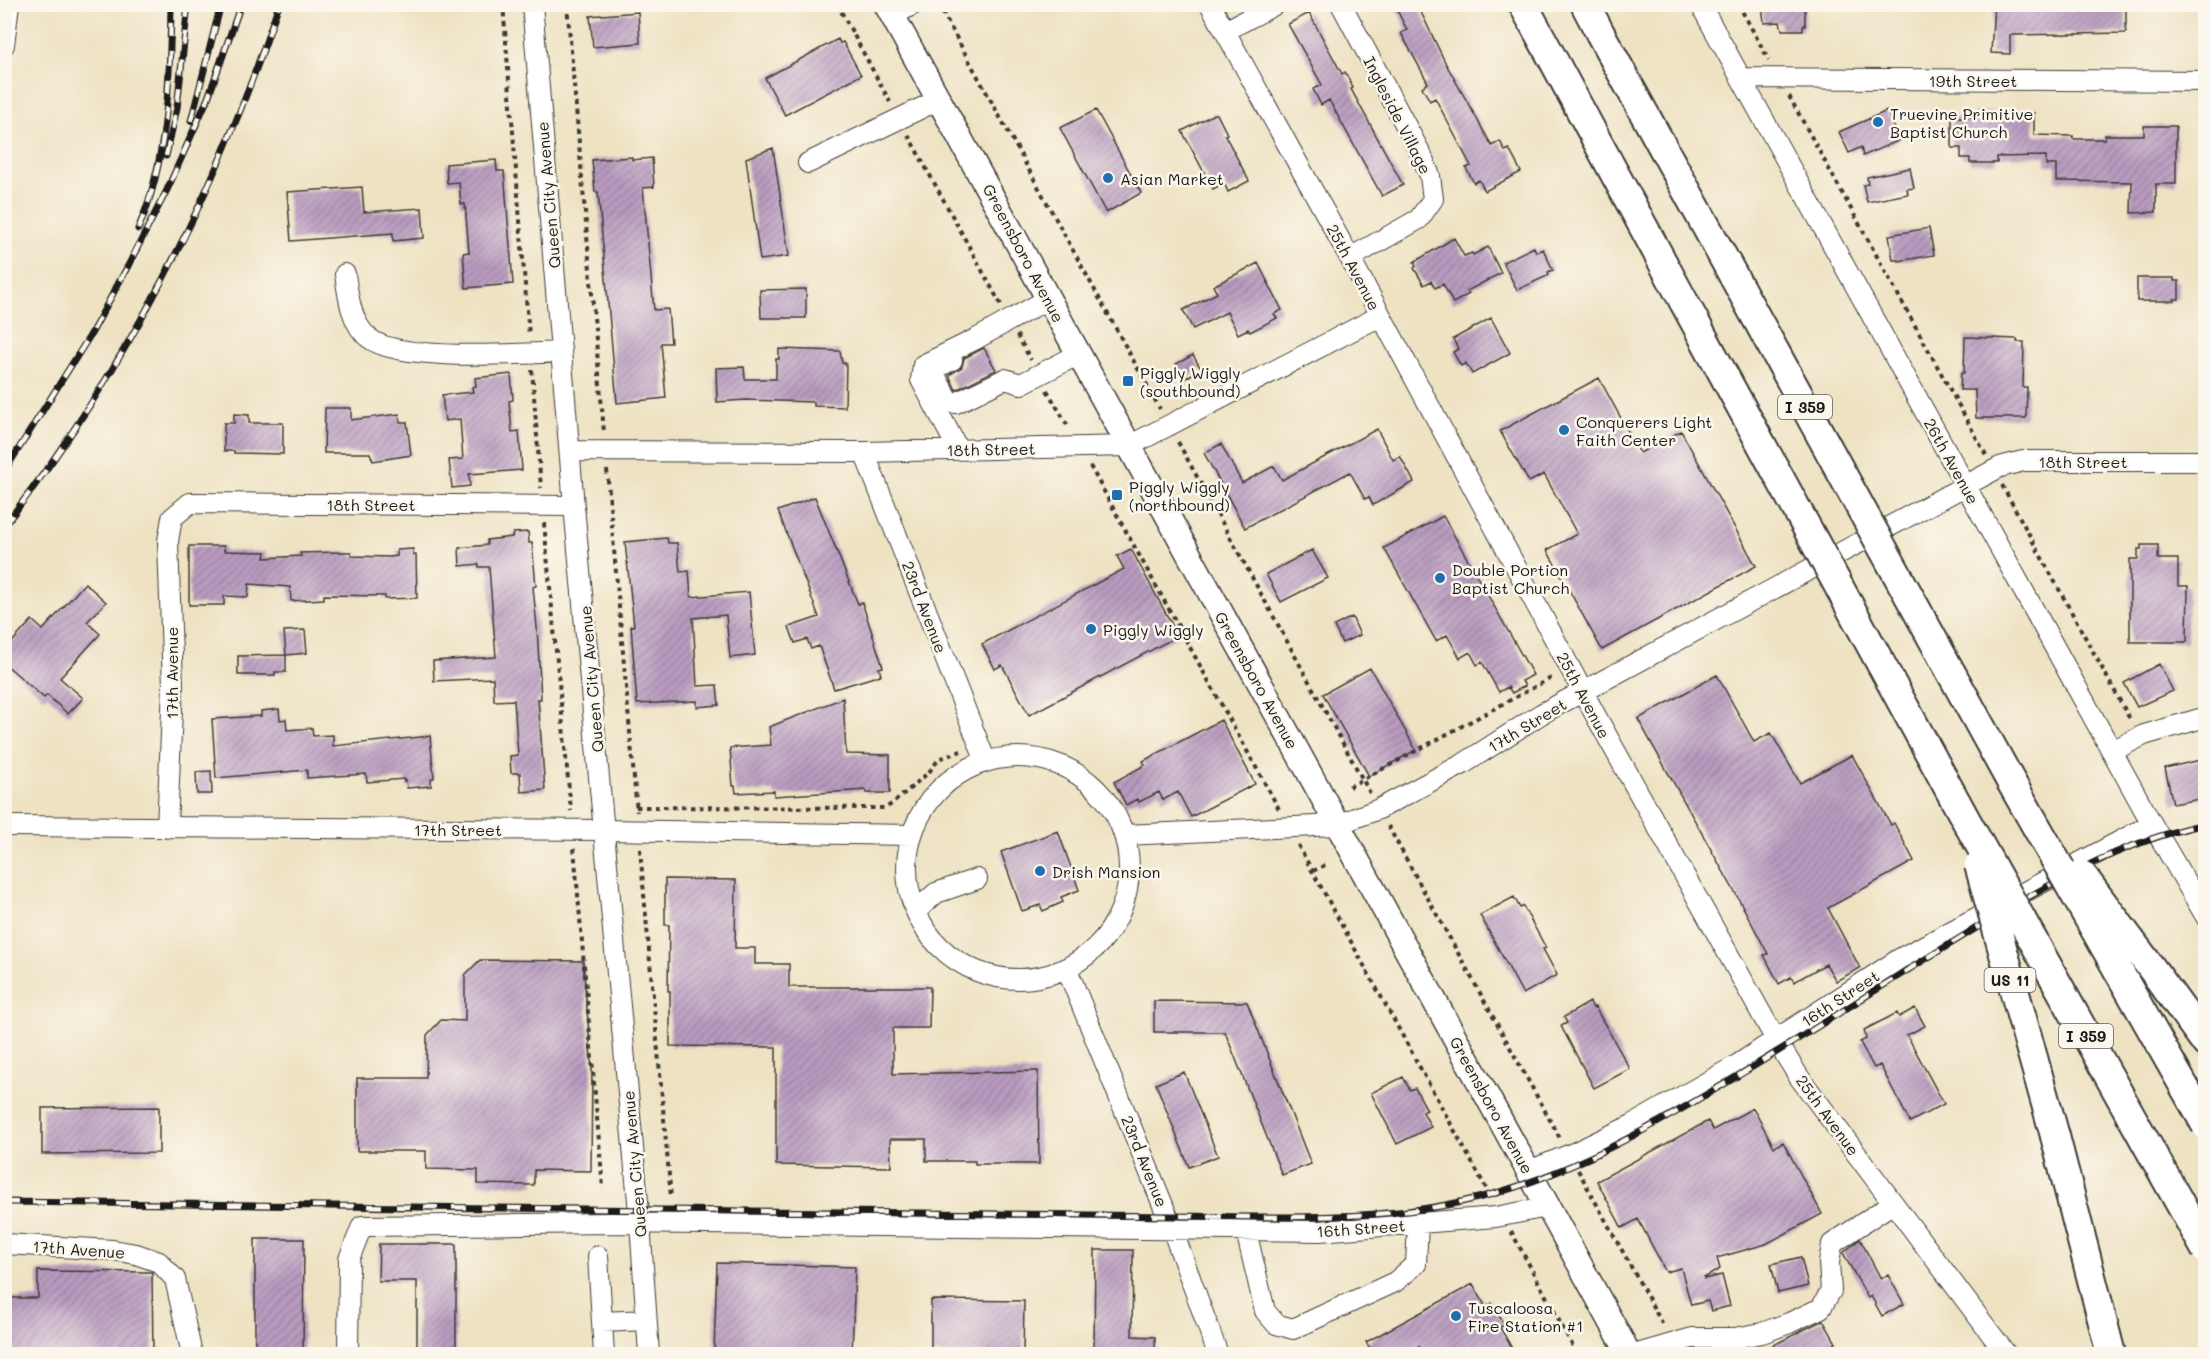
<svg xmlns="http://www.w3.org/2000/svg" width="2210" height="1359" font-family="Mali,sans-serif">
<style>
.building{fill:url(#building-hatch)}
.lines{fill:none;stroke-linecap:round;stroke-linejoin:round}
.minor-casing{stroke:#3c3a35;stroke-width:22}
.major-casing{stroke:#3c3a35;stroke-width:27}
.highway-casing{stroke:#3c3a35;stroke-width:32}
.path{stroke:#3c3a35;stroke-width:4;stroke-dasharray:4.5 4.5;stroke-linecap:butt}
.minor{stroke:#fff;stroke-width:20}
.major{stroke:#fff;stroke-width:24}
.highway{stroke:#fff;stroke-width:28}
.rail-casing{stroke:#1c1c1c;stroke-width:7}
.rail{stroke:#fbf7ec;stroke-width:4.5;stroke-dasharray:14;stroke-linecap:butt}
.highway-bridge-casing{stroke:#3c3a35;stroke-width:32;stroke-linecap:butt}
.highway-bridge{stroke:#fff;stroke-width:28}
.poi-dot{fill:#1f6fb2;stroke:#fbf7ec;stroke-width:2}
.labels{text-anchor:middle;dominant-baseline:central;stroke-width:5;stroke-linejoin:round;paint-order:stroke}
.shield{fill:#fbf7ec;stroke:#5f5e5a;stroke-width:1.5}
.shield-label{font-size:15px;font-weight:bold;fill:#1c1c1c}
.street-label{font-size:16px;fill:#1c1c1c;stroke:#fbf7ec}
.poi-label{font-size:16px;fill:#1c1c1c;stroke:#fbf7ec;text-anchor:start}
</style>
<defs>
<pattern id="building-hatch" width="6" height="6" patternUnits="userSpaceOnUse" patternTransform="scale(1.5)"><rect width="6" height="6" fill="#b99bc0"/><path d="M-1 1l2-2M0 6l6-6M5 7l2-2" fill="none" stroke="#967e9b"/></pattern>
</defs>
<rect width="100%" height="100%" fill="#fbf7ec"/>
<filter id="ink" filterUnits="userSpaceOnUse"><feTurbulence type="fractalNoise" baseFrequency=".0167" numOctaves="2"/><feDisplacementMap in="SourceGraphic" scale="12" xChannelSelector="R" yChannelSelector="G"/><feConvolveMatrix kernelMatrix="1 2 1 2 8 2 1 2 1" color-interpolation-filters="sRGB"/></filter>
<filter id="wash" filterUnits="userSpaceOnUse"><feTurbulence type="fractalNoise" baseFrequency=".008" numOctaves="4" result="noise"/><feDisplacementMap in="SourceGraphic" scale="24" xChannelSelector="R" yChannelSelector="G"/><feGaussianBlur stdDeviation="1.35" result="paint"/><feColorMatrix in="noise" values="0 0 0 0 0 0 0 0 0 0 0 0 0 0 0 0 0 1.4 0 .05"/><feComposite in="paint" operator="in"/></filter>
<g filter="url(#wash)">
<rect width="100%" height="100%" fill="#eee2c3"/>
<g id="blocks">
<path class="building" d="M1394,4H1417L1446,64L1492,146L1500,141L1505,151L1509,149L1521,172L1485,191L1479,180L1474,183L1466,168L1471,166L1435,98L1430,101L1422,87L1428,83L1401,33L1407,30Z
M1762,4H1805V26H1803V30H1782L1780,22L1764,23Z
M1994,4H2126V33L2010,35V54L1991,53Z
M638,12L640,43L593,47L590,16Z
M1309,13L1342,74L1345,72L1353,88L1351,89L1403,185L1382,196L1329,100L1321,105L1313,89L1322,85L1288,24Z
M838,39L840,43L843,42L861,75L785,115L765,78Z
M1096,110L1141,193L1106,213L1060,128Z
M1887,111L1900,140L1863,156L1861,147L1849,153L1839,132Z
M1973,112L2034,113V135L2073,136V139H2105V135H2144V126H2176V184H2156V212L2131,213L2132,182L2056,181V165H2046V156L1997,157V163H1970V158H1961V148H1952V117H1973Z
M1214,114H1217L1227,134L1225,135L1249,181L1228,192L1224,183L1213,189L1182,131Z
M773,148L789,256L760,260L746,158Z
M632,157V160L652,158L654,187L643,188L654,310L668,309L671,343H661L666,398L617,403L600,213L598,192H595L592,160Z
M496,160L497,171H504L513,284L466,288L463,253L469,252L465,204H461L459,182L447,183L446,164Z
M1910,168L1914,188L1907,189L1908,194L1867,202L1863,185L1868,184L1867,177Z
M362,187L364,212L422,208L424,238L393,241V233L291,241L287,192Z
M1929,228L1934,255L1899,261L1898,260H1893L1889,235Z
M1454,238L1464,256L1472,253L1473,255L1488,247L1501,273L1467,291L1469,294L1453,303L1443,284L1435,288L1431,281L1424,285L1414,268L1416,266L1414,262Z
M1534,247L1536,252L1543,249L1553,270L1548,272L1549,275L1517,290L1503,262Z
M1258,263L1282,310L1274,314L1277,318L1250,332L1248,329L1238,334L1227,312L1193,329L1183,310L1217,293L1213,286Z
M2137,278H2174V281H2179V299H2174L2175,301H2137Z
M806,289V318H761L760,290Z
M1491,318L1510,353L1472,374L1466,363L1461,366L1453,352L1458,349L1453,339Z
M1965,337L2017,339V342H2024L2023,387H2027L2026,418H1976L1975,390H1960L1961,373H1964Z
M984,348L996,370L956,390L949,375L962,367L964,358Z
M779,349L840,351L842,363H846L845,407L814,406V402L745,400L717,402L716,368L744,367L745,379H776V359H779Z
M1193,355L1201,369L1184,379L1176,364Z
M511,374L513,400L509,401L512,432L519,431L522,470L469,474L470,486L452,488L449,460L463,459L460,419L445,421L442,395L473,392L472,387L476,386L475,378Z
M1599,378L1640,453L1681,431L1756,566L1602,650L1547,550L1577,534L1544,474L1529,482L1500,431Z
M325,408H351V420L399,414L400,422H407L411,455L373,461L370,453H324Z
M234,414L249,415V423H283V454L234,453V451H224V423H234Z
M1377,429L1393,460L1400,456L1414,482L1373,505L1369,497L1365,499L1350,472L1245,528L1204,453L1221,444L1242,483L1274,466L1282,480Z
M815,497L858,604L862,602L883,667L879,668L881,675L834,689L819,646L811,649L807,639L795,643L789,627L819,617L778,511Z
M1443,516L1533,675L1522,681L1525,686L1512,693L1508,687L1499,692L1482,662L1477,665L1470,652L1460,658L1447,635L1436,641L1384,548Z
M528,532L529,543H532L536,586L533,587L537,627L541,699H538L545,790L521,792L520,773H511L510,756L518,755L514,700L494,701L493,678L434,681L433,661L496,657L489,567H479V564L460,566L459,548L487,545V540L512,537L513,533Z
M667,538L668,543H677L680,572L689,571L691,597L749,592L755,655L730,658L726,615L693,618L697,686L717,685L719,705L697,707V701L637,704L631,626H634L625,542Z
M2141,545H2158V559H2178V586H2188L2187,642H2130V559H2138V549H2141Z
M189,546H224V551L266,552L265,558L301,556L300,553L342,552H351V556L390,557L397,556V550L413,549V555H416L417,598L385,599V596L324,595V599L291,601L290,587L249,584L248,597L224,596V605H189Z
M1131,549L1178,636L1029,715L1002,665L995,669L982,644L1124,569L1117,556Z
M1312,550L1328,578L1281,602L1266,574Z
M85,583L106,602L87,622L100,634L60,678L83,698L68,714L47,695L44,698L4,663V651L32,620L43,630Z
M1352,617L1360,635L1342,643L1334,626Z
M305,630L307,653L286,655L284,631Z
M286,655V672H275V675H238V656Z
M2159,664L2173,691L2137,707L2124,683Z
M1370,668L1416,750L1369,776L1323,694Z
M1717,675L1754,742L1771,733L1800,783L1852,755L1891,825L1894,823L1914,861L1828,908L1860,968L1836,981L1826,964L1794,982L1791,977L1779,984L1764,955L1768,954L1742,905L1638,719Z
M843,698L846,754L890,755V793H866V790L774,796V791L736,793L735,786H733L730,748L771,745L769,727Z
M279,709L280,720L286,719L287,730L312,728L313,736L333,735V746L430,736L434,778L431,779V786L407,788L406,780L404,781V779L367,782L366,774L307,778V770L216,778L212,719L261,716V711Z
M1221,720L1255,784L1191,817L1178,792L1163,800L1159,792L1139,802L1137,799L1126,805L1114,782L1145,765L1143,761Z
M2205,759V798L2173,804L2165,768Z
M211,771L212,794H197L196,772Z
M1058,831L1079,890L1061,897L1063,902L1043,911L1040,905L1022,911L1001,852Z
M665,879L736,880L735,948H755V964H789V987H930L929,1028H893V1074L1038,1071L1039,1164H975V1161H926V1139H890L891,1167L776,1165V1047L670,1046V991H668L669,925H665Z
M1514,897L1520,908L1523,906L1546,948L1543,949L1557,975L1523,994L1480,915Z
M480,960L583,961L592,1070L591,1171L534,1170V1185L478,1184V1170L426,1169V1151H357V1078H426L427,1035L441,1020L465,1021V975Z
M1154,1001L1247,1002L1311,1164L1282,1175L1225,1032H1154Z
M1590,1002L1593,1008L1595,1007L1630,1069L1594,1088L1561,1026L1567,1023L1564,1017Z
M1915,1008L1925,1026L1907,1035L1944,1104L1910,1122L1880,1065L1874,1068L1860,1042L1866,1039L1864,1030L1897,1013L1899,1017Z
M1184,1072L1218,1156L1189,1167L1156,1084Z
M1403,1077L1410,1090L1415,1088L1427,1110L1423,1112L1431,1127L1397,1144L1371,1093Z
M159,1107V1153L42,1154V1108Z
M1753,1108L1774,1147L1783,1142L1822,1214L1766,1244L1717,1258L1720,1269L1704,1278V1279L1722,1275L1730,1306L1711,1311L1708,1301L1691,1305L1681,1268L1666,1272L1638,1219L1622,1228L1597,1181L1708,1121L1713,1130Z
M255,1239H304L303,1354H255Z
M1860,1239L1881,1279L1888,1275L1904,1304L1882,1316L1871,1296L1868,1298L1843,1253Z
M379,1244H456V1354H417V1281H378Z
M1095,1250H1133L1132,1336L1155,1337V1354H1094Z
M1801,1257L1808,1286L1778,1293L1771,1264Z
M717,1263L855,1267L852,1354H714Z
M38,1271L152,1272L153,1354H4V1298H38Z
M1473,1284L1486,1307L1492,1303L1504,1325L1500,1327L1515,1354H1424L1419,1346L1402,1354H1373L1366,1342Z
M931,1300L1024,1301L1023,1354H931Z
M1823,1320L1836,1343L1816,1354H1756Z"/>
</g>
</g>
<g filter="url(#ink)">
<use href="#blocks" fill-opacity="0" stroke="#3c3a35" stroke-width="1.5"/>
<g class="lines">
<g class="minor-casing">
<path id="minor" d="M532,4L574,506L640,1223L649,1354
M1210,4L1350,258L1597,718L1776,1040L1799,1077L2006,1354
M1341,4L1421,154L1430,176L1433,199L1419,219L1350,258
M1700,4L2152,824L2206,917
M892,16L914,4
M1225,31L1276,4
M4,45L9,4
M1741,78L2206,81
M808,163L938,100
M345,274C348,295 351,324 369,338C397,362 523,354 561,352
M952,360L936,368L934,373L949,402L956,403L1005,379L1021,384L1079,354
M958,449L921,380L923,365L976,339L1048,299
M570,451L864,452L1129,446L1380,316
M864,452L986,762
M2112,751L2144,735L2206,717
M907 868a111 111 0 1 1 222 0a111 111 0 1 1-222 0Z
M4,826L605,830L912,835
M167,828L173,686L168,541L172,518L190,503L574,506
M1125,835L1336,825L1379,809L1463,764L1541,714L2000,467L2023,461H2206
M916,911L936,893L977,879
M1067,969L1167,1215L1218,1354
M1529,1171L1576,1152L1632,1125L1737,1065L1899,959L2152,824
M1246,1231L1265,1311L1276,1324L1293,1329L1395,1282L1416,1264L1418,1223
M4,1244L113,1250L136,1254L159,1262L175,1279L192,1354
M598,1256L602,1322
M348,1354L349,1259L362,1226L613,1223L1319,1231L1496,1217L1547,1207
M604,1354L602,1322L646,1320
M1637,1354L1692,1338H1735L1762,1333L1789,1323L1821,1308L1831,1291L1829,1263L1832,1244L1893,1203"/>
</g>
<g class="major-casing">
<path id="major" d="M886,4L1629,1354"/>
</g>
<g class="highway-casing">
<path id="highway" d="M1523,4L1684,302
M1585,4L1600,33
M2158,977L2206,1043
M2055,1136L2111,1354"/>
</g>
<path class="path" d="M503,4L529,336
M567,4L604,432
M837,4L890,102
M938,4L1160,409
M1738,4L1769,60
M1789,96L1986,455
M908,135L1001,305
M1017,335L1031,360
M532,370L541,488
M1047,390L1069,428
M1178,442L1370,793
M1090,466L1279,809
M607,470L637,812
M2002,485L2131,721
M544,523L571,811
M1349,787L1553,677
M636,807L885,808L892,804L929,772L939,759L961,751
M1388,826L1561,1140
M1298,845L1492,1199
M574,848L603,1188
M640,849L671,1198
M1313,871L1329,863
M1578,1170L1664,1327
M1511,1231L1577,1354"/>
<use href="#minor" class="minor"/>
<use href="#major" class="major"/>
<use href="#highway" class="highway"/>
<g class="rail-casing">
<path id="rail" d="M191,121L221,4
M166,156L177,108L188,4
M138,229C168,163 170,76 171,4
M4,472L91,334L129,264L167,190L208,98L241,4
M4,526C126,371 217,191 279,4
M4,1202L1256,1217C1326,1217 1397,1217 1465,1201C1554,1181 1631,1139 1709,1093C1786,1048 1860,999 1937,952C2021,901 2107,844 2206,824"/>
</g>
<use href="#rail" class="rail"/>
<g class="highway-bridge-casing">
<path id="highway-bridge" d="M1600,33L2010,780L2206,1125
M1684,302L1967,822L2206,1250
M1979,865L2055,1136
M2082,875L2158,977"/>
</g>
<use href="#highway-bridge" class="highway-bridge"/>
</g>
</g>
<g class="poi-dot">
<circle cx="1878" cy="122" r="6"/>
<circle cx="1108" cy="178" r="6"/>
<rect x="1122" y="375" width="12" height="12" rx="3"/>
<circle cx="1564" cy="430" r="6"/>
<rect x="1111" y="489" width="12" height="12" rx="3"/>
<circle cx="1440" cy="578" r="6"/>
<circle cx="1091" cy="629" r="6"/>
<circle cx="1040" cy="871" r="6"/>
<circle cx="1456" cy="1316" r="6"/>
</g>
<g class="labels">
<g class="shield">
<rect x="1778" y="395" width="54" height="24" rx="4.5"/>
<rect x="1984.5" y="968" width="51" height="24" rx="4.5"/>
<rect x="2059" y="1024" width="54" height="24" rx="4.5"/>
</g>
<g class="shield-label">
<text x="1805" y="407">I 359</text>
<text x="2010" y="980">US 11</text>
<text x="2086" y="1036">I 359</text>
</g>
<g class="street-label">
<text x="1973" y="80">19th Street</text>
<text transform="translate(1398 115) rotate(63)">Ingleside Village</text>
<text transform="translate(548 195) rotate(-95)">Queen City Avenue</text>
<text transform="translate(1024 253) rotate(62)">Greensboro Avenue</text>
<text transform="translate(1354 267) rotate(62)">25th Avenue</text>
<text transform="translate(991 449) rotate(-1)">18th Street</text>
<text transform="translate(1952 461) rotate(61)">26th Avenue</text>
<text x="2083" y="461">18th Street</text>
<text x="371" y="504">18th Street</text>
<text transform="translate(925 607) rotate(69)">23rd Avenue</text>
<text transform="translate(171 673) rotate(-90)">17th Avenue</text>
<text transform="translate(591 679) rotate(-95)">Queen City Avenue</text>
<text transform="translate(1257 680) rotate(61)">Greensboro Avenue</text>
<text transform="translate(1584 695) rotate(62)">25th Avenue</text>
<text transform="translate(1527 725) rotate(-31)">17th Street</text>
<text x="458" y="829">17th Street</text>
<text transform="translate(1840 998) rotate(-33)">16th Street</text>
<text transform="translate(1492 1105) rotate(61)">Greensboro Avenue</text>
<text transform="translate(1828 1115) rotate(54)">25th Avenue</text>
<text transform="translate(1145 1161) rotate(68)">23rd Avenue</text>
<text transform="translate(634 1164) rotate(-95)">Queen City Avenue</text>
<text transform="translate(1361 1228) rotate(-4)">16th Street</text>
<text transform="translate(79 1249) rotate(4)">17th Avenue</text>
</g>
<g class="poi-label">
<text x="1890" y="113">Truevine Primitive<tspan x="1890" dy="18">Baptist Church</tspan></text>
<text x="1120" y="178">Asian Market</text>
<text x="1140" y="372">Piggly Wiggly<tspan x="1140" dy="18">(southbound)</tspan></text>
<text x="1576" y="421">Conquerers Light<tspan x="1576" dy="18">Faith Center</tspan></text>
<text x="1129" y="486">Piggly Wiggly<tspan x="1129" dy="18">(northbound)</tspan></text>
<text x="1452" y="569">Double Portion<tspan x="1452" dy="18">Baptist Church</tspan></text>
<text x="1103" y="629">Piggly Wiggly</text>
<text x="1052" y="871">Drish Mansion</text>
<text x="1468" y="1307">Tuscaloosa<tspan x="1468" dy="18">Fire Station #1</tspan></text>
</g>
</g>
<rect width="2210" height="1359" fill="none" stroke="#fbf7ec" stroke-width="24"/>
</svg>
